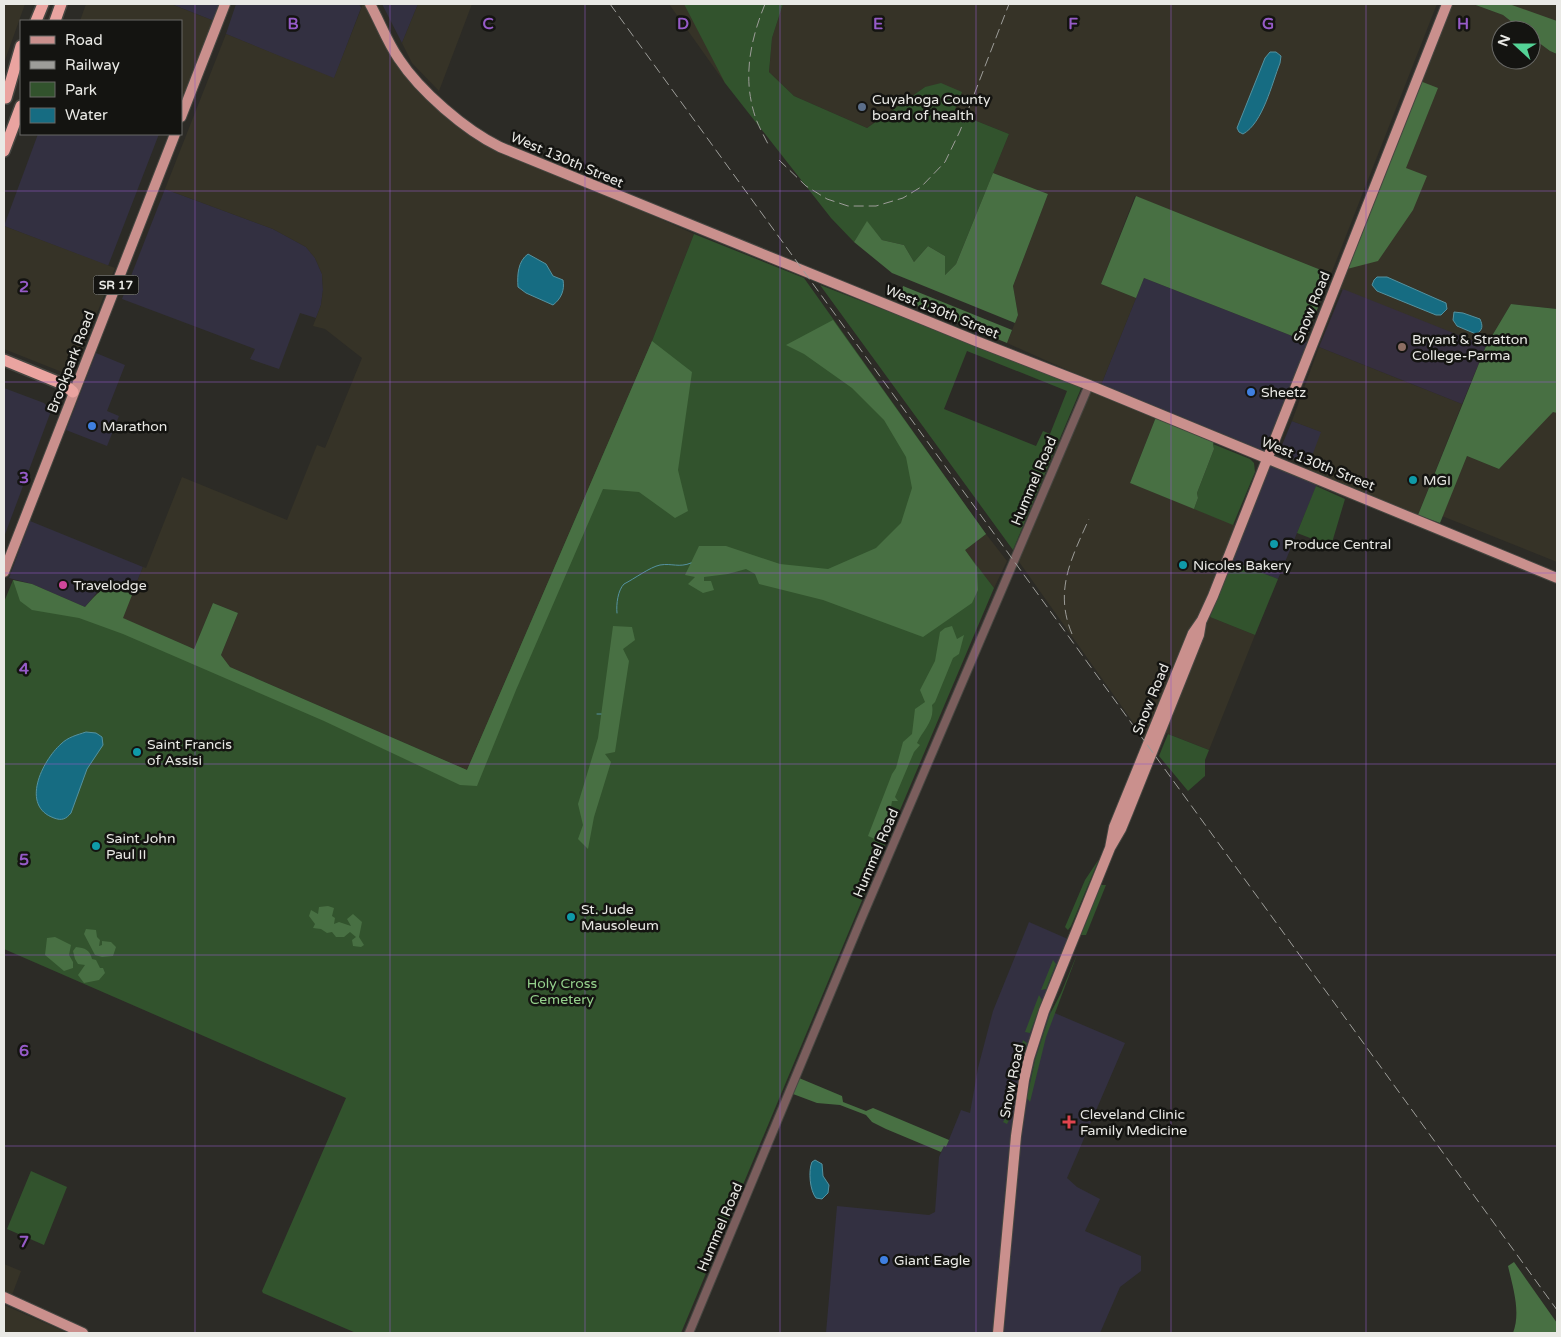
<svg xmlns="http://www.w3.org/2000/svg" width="1561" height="1337" font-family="'Varela Round',sans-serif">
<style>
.commercial{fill:#333041}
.built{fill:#363327}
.education{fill:#362f3f}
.green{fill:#32532d;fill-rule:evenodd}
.forest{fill:#487043}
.water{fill:#166c82;stroke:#5592a0}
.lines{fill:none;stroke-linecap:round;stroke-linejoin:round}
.stream{stroke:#5592a0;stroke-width:1}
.minor-casing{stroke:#464641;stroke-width:10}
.major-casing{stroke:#464641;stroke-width:12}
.highway-casing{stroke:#464641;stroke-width:14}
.minor{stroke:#7b5e5d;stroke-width:8}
.major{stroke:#ca908d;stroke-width:10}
.highway{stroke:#eaa4a0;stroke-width:11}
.rail{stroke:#9d9d99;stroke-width:1;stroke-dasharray:10 5;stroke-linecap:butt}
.grid{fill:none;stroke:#965bc8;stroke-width:1;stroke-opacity:0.55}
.service-dot{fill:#5c6f8a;stroke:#141411;stroke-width:2}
.education-dot{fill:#8d6e63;stroke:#141411;stroke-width:2}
.shop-dot{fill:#3f7fe0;stroke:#141411;stroke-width:2}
.culture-dot{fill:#0f9aa8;stroke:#141411;stroke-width:2}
.hotel-dot{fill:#d1479c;stroke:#141411;stroke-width:2}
.health-dot{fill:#e0444e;stroke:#141411;stroke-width:2}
.labels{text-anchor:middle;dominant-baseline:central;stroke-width:5;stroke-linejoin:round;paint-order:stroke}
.shield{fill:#141411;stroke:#a9a9a5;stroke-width:1}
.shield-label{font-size:12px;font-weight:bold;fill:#e9e9e5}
.poi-label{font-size:14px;fill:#e9e9e5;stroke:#141411;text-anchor:start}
.street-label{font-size:14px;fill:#e9e9e5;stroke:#141411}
.park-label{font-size:14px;fill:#95d18c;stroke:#141411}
.grid-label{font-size:16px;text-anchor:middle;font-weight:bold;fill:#965bc8;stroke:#141411;stroke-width:5;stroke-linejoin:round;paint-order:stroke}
</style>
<rect width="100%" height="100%" fill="#2c2b26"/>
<path class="commercial" d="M171,4H220L214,21Z
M236,4H359L361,8L334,79L226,34Z
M382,4H418L402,43Z
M38,134H159L108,266L4,226Z
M165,189L273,229L306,247L315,258L322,274L323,290L321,305L316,318L300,313L279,369L250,359L255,349L122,299Z
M1144,278L1310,343L1266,454L1101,385Z
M96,353L125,365L107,411L119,416L107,446L66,430Z
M4,388L44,403L51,411L4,537Z
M1292,421L1322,432L1309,466L1284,455L1280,450Z
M1269,462L1318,482L1278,579L1229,560Z
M30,521L143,567L134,590L119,584L99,590L85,607L32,584L9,578Z
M1029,922L1077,943L1050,1011L1125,1043L1067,1178L1077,1187L1100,1199L1085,1231L1141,1256V1271L1120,1287L1100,1333H826L837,1206L929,1215L935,1212L939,1157L944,1146L946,1147L961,1110L970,1113L978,1068L993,1011Z"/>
<path class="built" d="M4,4H25L4,63Z
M86,4H171L214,21L181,106V21H80Z
M363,4H369L402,66L479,138L694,234L652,341L467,770L230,667L221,655L238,613L213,603L194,649L122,618L143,567L146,568L182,477L287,520L317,445L325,448L362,358L325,329L313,326L321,305L323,290L322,274L315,258L306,247L273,229L165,189L226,34L334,78Z
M418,4H472L439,91L412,63L402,43Z
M669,4H764L725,83Z
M783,4H1437L1331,274L1135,196L1101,284L1136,298L1101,385L1007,343L1018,315L1013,286L1048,194L993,173L1009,134L954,112L925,87L867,128L794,96L769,72L772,38Z
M1451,4H1473L1503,15L1522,30H1501V60H1531V37L1550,51L1557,54V309L1511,304L1486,346L1339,289Z
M1488,4H1557V31Z
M4,226L115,268L72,376L4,349Z
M1319,347L1462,404L1418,515L1306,472L1321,432L1292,421Z
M1089,387L1156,417L1130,483L1238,526L1203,614L1255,635L1209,750L1153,728L1147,742L1017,559Z
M1553,411L1557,413V562L1442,516L1467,456L1499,469Z
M986,534L1007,561L994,588L964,550Z
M4,1264L21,1271L12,1295L4,1291Z
M4,1305L68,1333H4Z"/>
<path class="education" d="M1343,289L1486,346L1462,404L1319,347Z"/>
<path class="green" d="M684,4H783L772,38L769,72L794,96L867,128L925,87L941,83L962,92L954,112L1009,134L956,264L945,275V256L928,246L914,262L904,245L882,240L867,222L854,242L831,218L725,83Z
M694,234L804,278L986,534L965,550L994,588L886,843L681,1333H356L263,1293L262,1291L346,1098L4,949V602L13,580L467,770L652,341Z
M820,285L1082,386L1013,550ZM967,351L1067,391L1050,434L1043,431L1036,446L944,409Z
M1213,444L1250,459L1254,463L1255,472L1233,525L1194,509L1198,498L1197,493L1214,449Z
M1316,486L1345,499L1331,546L1297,533Z
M1232,561L1278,579L1255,635L1210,617Z
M1168,734L1209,750L1205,760V776L1188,791L1159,756Z
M1099,859L1071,926L1068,930L1065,927L1085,880Z
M1101,885H1106L1086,935H1081Z
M1078,952L1046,1037L1030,1102L1027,1098L1035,1060L1050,1014L1061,993Z
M1053,960L1056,964L1046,989L1041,990Z
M1039,995L1042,1000L1030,1033L1025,1032Z
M1023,1040L1027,1043L1018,1078L1013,1079Z
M1012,1085L1016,1088L1011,1116L1007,1124L1003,1122L1007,1115Z
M31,1171L67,1187L44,1245L7,1229Z"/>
<path class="forest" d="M1473,4H1509L1557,21V54L1550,51L1531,37V30H1522L1503,15Z
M1420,81L1438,88L1406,168L1427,176L1413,210L1378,261L1347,269Z
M993,173L1048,194L1013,286L1018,315L1015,323L892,273L854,242L867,221L882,240L904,245L914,262L928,246L945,256V275L956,264Z
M1136,196L1331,274L1305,341L1144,278L1136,298L1101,284Z
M903,286L1012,330L1007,343L900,299Z
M1511,304L1557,309V413L1553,412L1499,469L1467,456L1440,523L1418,515L1486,346Z
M833,320L986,534L965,550L977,567L978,590L972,603L923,637L823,600L759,584L755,574L746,569L728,574L704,577V581H711L714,590L703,593L688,584L695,577L685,575L699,546H726L780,564L828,569L876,548L901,523L912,488L906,457L884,420L852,388L804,354L786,345Z
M652,341L692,372L678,470L688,511L675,518L639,492L603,489L516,690L477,786L460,785L324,721L123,634L79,618L32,610L20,601L13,580L32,584L85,607C102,588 107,580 134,590L123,618L194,649L213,603L238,613L221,655L230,667L467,770Z
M1156,417L1215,441L1213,444L1214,449L1197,493L1198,498L1194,509L1130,483Z
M613,626L632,627L635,640L623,649L629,661L615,752L605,754L611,762L594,817L588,849L578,839L583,825L578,804L598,738Z
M952,626L957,639L964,635L959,654L953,658L935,702L932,705C935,721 923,730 917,743L920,745L914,752L895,797L898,801H892L891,807L893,809L890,812L886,822L887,825L880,837L877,840L868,836L892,774L896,768L903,742L912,734L915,709L925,702L920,690L935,661L940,632L945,628Z
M328,906L334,908L332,916L335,918L334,924L339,922L351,926L347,919L353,914L362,922L359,937L364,945L361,947L353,946L352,940L356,937L350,932L344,937H336L332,932L327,933L321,929L313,928L315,924L309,916L311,910L318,914L319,907Z
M86,929L96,930L97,937L100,940L99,946L102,945V941L111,942L116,947L113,956L102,957L95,955L84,934Z
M55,937L71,945L69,955L73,962V968L64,971L45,955L47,938Z
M76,947C85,948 90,950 92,959L96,960L100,968H103L105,973L99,980L84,983L78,975L85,965L78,964L75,959L73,951Z
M799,1078L842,1096L843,1102L866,1111L873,1108L949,1140L946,1147L944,1146L941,1152L886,1129L872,1122L866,1115L840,1105L817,1103L793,1094Z
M1514,1262L1557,1323V1333H1513C1521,1312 1513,1288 1508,1266Z"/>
<path class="water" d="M1270,52H1276L1281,56L1280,63C1272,83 1263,123 1243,134L1239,132L1237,128L1265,58Z
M528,254L546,264L553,276L563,280C565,290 561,299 553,305L526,293L518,287C517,275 518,261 528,254Z
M1377,277H1387L1439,300L1446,303L1447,309L1441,315H1436L1377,291L1372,285L1374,280Z
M1454,312L1463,313L1480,319C1483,326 1483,330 1476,334L1457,326L1453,320Z
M86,732L96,733L102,737L103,745L87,769L71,813C66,819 62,821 54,818C20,806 42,761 61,744C68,737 77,735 86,732Z
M815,1160L822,1164L823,1176L829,1185L828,1193L822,1199L816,1198C810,1191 808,1171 812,1162Z"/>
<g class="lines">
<path class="stream" d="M617,613C616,604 618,590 624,584C634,579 650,567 660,565C672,563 679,568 691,563
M597,714H601"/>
<g class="minor-casing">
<path id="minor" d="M689,1333L860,922L1089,385"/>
</g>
<g class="major-casing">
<path id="major" d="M370,4C380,22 387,42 399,59C420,91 465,130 500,147L976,341L1089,385L1557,578
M181,117L225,4
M4,572L175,134
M1110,848L1114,827L1193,633L1202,620L1213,596L1447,4
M4,1297L83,1333
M998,1333L1016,1136L1024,1080L1029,1058L1044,1011L1110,848L1121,829L1128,812L1199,635L1201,623"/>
</g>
<g class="highway-casing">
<path id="highway" d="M36,21L43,4
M55,21L61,4
M6,98L21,46
M4,151L21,106
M4,360L65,385L73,392"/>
</g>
<use href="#minor" class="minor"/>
<use href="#major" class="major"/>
<use href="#highway" class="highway"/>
<path class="rail" d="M610,4L1557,1310
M765,4C750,41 742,79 756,119C759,127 764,136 768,144
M779,160L806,186L827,199L848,206H876L903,198L921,187L945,162L960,131L1009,4
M1072,634C1054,591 1071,559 1089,519"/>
</g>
<path class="grid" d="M195,4V1333M390,4V1333M585,4V1333M780,4V1333M976,4V1333M1171,4V1333M1366,4V1333M4,191H1557M4,382H1557M4,573H1557M4,764H1557M4,955H1557M4,1146H1557"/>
<circle class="service-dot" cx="862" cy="107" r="5"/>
<circle class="education-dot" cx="1402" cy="347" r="5"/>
<g class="shop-dot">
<circle cx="1251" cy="392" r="5"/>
<circle cx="92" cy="426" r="5"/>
<circle cx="884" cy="1260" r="5"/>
</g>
<g class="culture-dot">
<circle cx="1413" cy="480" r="5"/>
<circle cx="1274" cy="544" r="5"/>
<circle cx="1183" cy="565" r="5"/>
<circle cx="137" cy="752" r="5"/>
<circle cx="96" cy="846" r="5"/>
<circle cx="571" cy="917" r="5"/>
</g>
<circle class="hotel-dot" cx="63" cy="585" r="5"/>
<path class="health-dot" d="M1066.5 1114.5h5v5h5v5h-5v5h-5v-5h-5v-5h5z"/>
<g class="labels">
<rect class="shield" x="93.5" y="275.5" width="45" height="19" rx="4"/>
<g class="shield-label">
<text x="116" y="285">SR 17</text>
</g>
<g class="poi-label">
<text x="872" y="99">Cuyahoga County<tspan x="872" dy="16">board of health</tspan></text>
<text x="1412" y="339">Bryant &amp; Stratton<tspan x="1412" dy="16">College-Parma</tspan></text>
<text x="1261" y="392">Sheetz</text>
<text x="102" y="426">Marathon</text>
<text x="1423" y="480">MGI</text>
<text x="1284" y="544">Produce Central</text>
<text x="1193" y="565">Nicoles Bakery</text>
<text x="73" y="585">Travelodge</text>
<text x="147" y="744">Saint Francis<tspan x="147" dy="16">of Assisi</tspan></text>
<text x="106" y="838">Saint John<tspan x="106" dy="16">Paul II</tspan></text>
<text x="581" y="909">St. Jude<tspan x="581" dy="16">Mausoleum</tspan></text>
<text x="1080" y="1114">Cleveland Clinic<tspan x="1080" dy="16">Family Medicine</tspan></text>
<text x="894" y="1260">Giant Eagle</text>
</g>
<g class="street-label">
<text transform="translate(567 160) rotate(23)">West 130th Street</text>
<text transform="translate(1312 307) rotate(-68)">Snow Road</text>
<text transform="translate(942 312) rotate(22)">West 130th Street</text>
<text transform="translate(71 362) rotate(-69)">Brookpark Road</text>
<text transform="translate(1318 464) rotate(22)">West 130th Street</text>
<text transform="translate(1034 481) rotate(-67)">Hummel Road</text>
<text transform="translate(1151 699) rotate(-68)">Snow Road</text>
<text transform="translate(876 853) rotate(-67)">Hummel Road</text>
<text transform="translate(1012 1081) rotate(-79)">Snow Road</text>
<text transform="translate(720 1227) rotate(-67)">Hummel Road</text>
</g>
<g class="park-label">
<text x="562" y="983">Holy Cross<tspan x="562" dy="16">Cemetery</tspan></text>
</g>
</g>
<g class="grid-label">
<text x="293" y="29">B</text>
<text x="488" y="29">C</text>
<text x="683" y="29">D</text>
<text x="878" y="29">E</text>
<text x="1073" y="29">F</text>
<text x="1268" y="29">G</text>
<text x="1463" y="29">H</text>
<text x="24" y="292">2</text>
<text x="24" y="483">3</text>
<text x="24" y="674">4</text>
<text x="24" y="865">5</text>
<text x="24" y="1056">6</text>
<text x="24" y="1247">7</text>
</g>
<rect width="1561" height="1337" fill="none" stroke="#e9e9e5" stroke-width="10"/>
<rect x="20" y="20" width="162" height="115" fill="#141411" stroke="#696966"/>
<rect x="30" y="36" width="25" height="8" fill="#ca908d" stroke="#696966"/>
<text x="65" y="45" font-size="15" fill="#e9e9e5">Road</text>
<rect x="30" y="61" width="25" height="8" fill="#9d9d99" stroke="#696966"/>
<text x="65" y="70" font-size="15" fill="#e9e9e5">Railway</text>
<rect x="30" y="82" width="25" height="15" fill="#32532d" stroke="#696966"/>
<text x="65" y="95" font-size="15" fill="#e9e9e5">Park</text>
<rect x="30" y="108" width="25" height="15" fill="#166c82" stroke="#696966"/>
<text x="65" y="120" font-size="15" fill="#e9e9e5">Water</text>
<g transform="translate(1516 45) rotate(291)"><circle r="24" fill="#141411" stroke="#696966"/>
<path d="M0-4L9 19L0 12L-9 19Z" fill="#54d396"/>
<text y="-8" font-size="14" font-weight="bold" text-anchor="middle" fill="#e9e9e5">N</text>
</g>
</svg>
